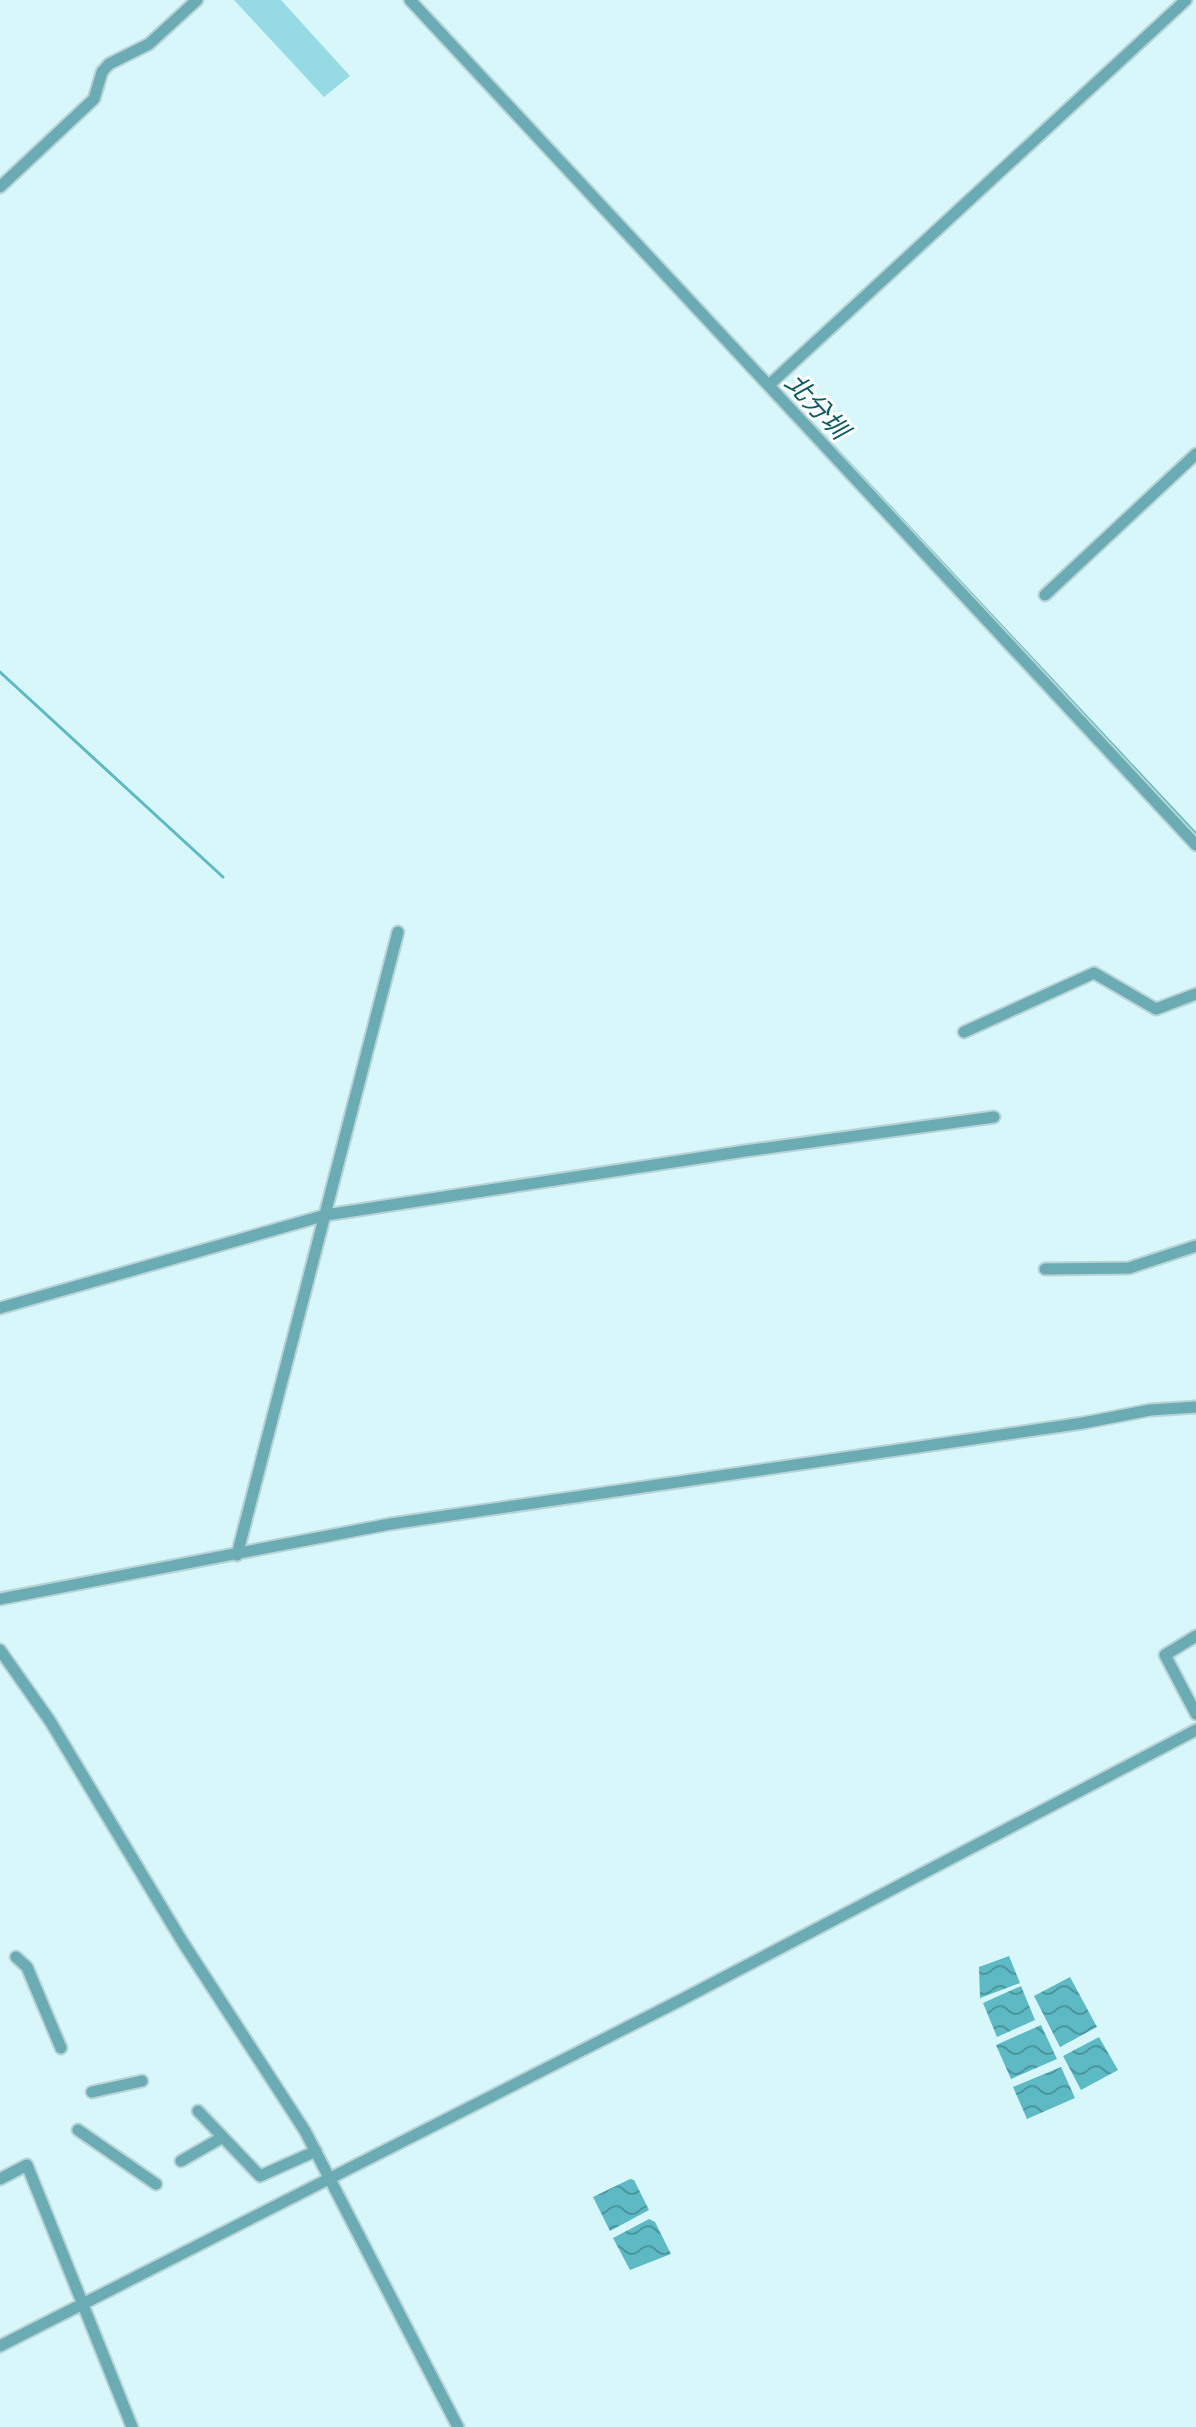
<svg xmlns="http://www.w3.org/2000/svg" width="1196" height="2427" font-family="'Playfair Display','Noto Sans TC',serif">
<style>
.grass{fill:#96dbe3}
.water{fill:url(#water-waves)}
.lines{fill:none;stroke-linecap:round;stroke-linejoin:round}
.stream{stroke:#5db9c4;stroke-width:3}
.minor-casing{stroke:#b8d4d7;stroke-width:15}
.minor{stroke:#6babb3;stroke-width:11}
.labels{text-anchor:middle;dominant-baseline:central;stroke-width:6;stroke-linejoin:round;paint-order:stroke}
.water-label{font-size:26px;font-style:italic;fill:#0b5d65;stroke:#fdfdfd}
</style>
<defs>
<pattern id="water-waves" width="16" height="10" patternUnits="userSpaceOnUse" patternTransform="scale(2)"><rect width="16" height="10" fill="#5db9c4"/><path d="M0 5q4-4 8 0t8 0" fill="none" stroke="#4b969f"/></pattern>
</defs>
<rect width="100%" height="100%" fill="#d8f7fa"/>
<path class="grass" d="M234,0H281L350,76L324,97Z"/>
<path class="water" d="M1009,1956L1020,1983L980,1998L979,1967Z
M1070,1977L1097,2027L1060,2047L1034,1996Z
M1021,1986L1035,2020L997,2037L983,2003Z
M1041,2025L1057,2059L1011,2079L996,2045Z
M1099,2037L1118,2070L1081,2090L1063,2056Z
M1061,2067L1075,2098L1027,2119L1013,2087Z
M630,2179L634,2180L649,2210L610,2231L593,2197Z
M649,2219L655,2222L671,2254L630,2270L613,2238Z"/>
<g class="lines">
<path class="stream" d="M806,417L1196,834
M0,672L223,877"/>
<g class="minor-casing">
<path id="minor" d="M410,0L1196,845
M0,187L94,99L102,72L109,64L149,44L197,0
M769,385L1186,0
M1045,595L1196,454
M964,1032L1094,973L1156,1009L1196,994
M1045,1269L1129,1268L1196,1246
M0,1308L326,1215L745,1151L994,1117
M237,1555L398,932
M0,1599L390,1524L1083,1423L1150,1410L1196,1407
M1196,1636L1165,1655L1196,1714
M0,1650L50,1721L182,1941L305,2131L458,2427
M16,1957L27,1967L61,2048
M92,2092L142,2081
M198,2111L260,2176L316,2151
M78,2130L156,2184
M181,2161L223,2137
M0,2179L27,2165L132,2427
M0,2346L679,2001L1196,1730"/>
</g>
<use href="#minor" class="minor"/>
</g>
<g class="labels">
<g class="water-label">
<text transform="translate(818 405) rotate(47)">北分圳</text>
</g>
</g>
</svg>
